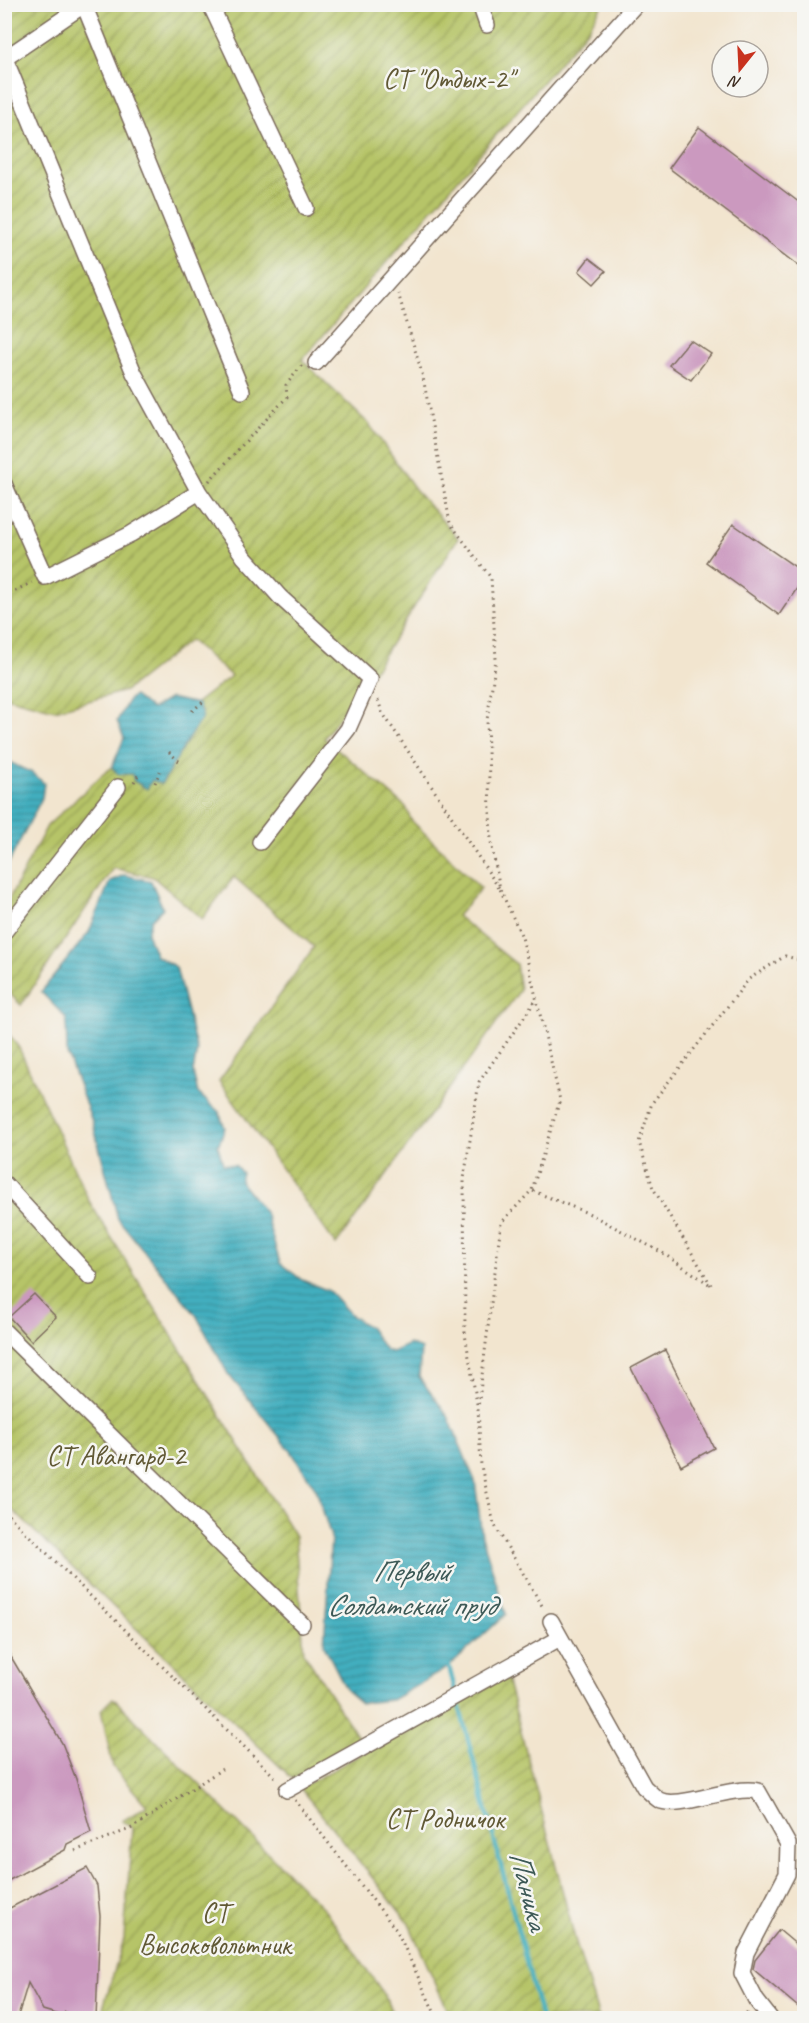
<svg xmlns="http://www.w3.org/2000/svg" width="809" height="2023" font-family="Caveat,sans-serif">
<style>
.garden{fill:url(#garden-furrows);stroke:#787742;stroke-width:1.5}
.water{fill:url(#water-rules);stroke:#3e6c6e;stroke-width:1.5}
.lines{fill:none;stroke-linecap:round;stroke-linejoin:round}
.stream{stroke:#42afbf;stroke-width:4.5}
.building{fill:#cb99bf}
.minor-casing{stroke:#7b6b5c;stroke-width:18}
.path{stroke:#7b6b5c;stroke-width:3;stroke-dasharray:1.5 4.5;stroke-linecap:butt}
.minor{stroke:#fff;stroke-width:15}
.labels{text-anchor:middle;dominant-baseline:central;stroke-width:5;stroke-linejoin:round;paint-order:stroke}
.park-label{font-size:28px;fill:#605834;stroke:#f6f6f2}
.water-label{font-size:30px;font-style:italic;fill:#3d5956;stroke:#f6f6f2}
</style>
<defs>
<pattern id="garden-furrows" width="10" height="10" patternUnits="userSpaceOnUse" patternTransform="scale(1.5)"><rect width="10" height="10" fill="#b6c467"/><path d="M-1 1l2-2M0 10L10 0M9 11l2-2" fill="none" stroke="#959f54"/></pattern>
<pattern id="water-rules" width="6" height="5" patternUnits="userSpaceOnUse" patternTransform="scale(1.5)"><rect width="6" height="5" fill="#42afbf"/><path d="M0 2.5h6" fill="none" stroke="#388f9b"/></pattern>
</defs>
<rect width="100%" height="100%" fill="#f6f6f2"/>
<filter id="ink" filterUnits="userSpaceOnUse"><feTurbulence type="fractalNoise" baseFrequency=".0167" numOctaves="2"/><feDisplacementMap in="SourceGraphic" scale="12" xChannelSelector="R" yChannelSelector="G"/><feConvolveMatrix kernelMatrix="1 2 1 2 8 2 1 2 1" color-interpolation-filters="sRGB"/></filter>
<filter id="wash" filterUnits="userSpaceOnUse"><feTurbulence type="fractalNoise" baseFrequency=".008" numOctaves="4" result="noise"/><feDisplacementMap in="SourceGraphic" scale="24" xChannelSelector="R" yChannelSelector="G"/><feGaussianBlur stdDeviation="1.35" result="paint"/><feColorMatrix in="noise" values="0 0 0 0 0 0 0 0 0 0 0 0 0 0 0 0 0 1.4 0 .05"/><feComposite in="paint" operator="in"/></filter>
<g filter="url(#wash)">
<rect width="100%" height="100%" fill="#f2e5cf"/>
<path class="garden" d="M5,5H602L589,28L302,360L369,424L418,493L458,538L373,672L324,738L406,807L411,820L481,888L457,916L516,964L520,990L336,1245L219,1081L314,947L234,877L202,919L153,877L113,868L21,1005L5,989L4,909L47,826L102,775L231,676L190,640L125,691L55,710L5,697Z
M4,1028L19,1048L89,1201L295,1536L304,1653L363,1745L293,1779L5,1503Z
M506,1674L575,1939L599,2018H451L408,1922L300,1788Z
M113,1698L325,1910L384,1994L395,2018H100L124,1939L132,1828L122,1821L147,1806L113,1767L101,1710Z"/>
<path class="water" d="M134,696L152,709L170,698L198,704L203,717C186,738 177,762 161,784L152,780L147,789L134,781L132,774H118L112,767L124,738L117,721L129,699Z
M5,760L32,773L44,783L42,798L5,870Z
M124,875L151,881L163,908L151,920L147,933L156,956L176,967L197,1051L193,1072L198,1093L219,1112L225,1128L218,1146L223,1164L235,1165L242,1173L240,1181L265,1212L280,1263L302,1280L329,1291L352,1316L370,1328L385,1350L392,1352L409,1344L421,1349L419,1377L448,1416L475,1481L482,1536L506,1614L449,1667L392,1700L361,1703L347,1691L324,1645L331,1537L316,1489L291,1451L228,1374L196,1315L118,1219L93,1124L67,1054L66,1018L41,992L89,932L110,881Z"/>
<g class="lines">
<path class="stream" d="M449,1667L541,2018"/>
</g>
<g id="blocks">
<path class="building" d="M699,127L804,206V270L669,168Z
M589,258L606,271L594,284L579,271Z
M690,340L711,354L691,380L669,365Z
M733,524L804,573V578L779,615L706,562Z
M34,1294L56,1317L31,1341L9,1317Z
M665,1350L714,1448L681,1466L631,1368Z
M4,1645L62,1743L76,1779L91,1832L67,1844L65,1850L4,1883Z
M87,1868L97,1886L100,1916L96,2019H85L65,2012L63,2016L43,2010L28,1983L17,2019H4V1911Z
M779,1930L804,1951V2012L753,1969L755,1960Z"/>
</g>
</g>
<g filter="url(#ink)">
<use href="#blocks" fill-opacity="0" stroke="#7b6b5c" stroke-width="1.5"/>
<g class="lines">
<g class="minor-casing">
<path id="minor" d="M210,4L306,208
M480,4L487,25
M84,5L242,391
M4,56L134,373L199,492L244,557L280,597L370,679L348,729L260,842
M4,59L85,4
M316,363L636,4
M4,484L45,577L131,534L199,492
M4,932L118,787
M4,1183L90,1277
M4,1331L302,1624
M551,1621L644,1787C649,1791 654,1797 659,1800C679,1810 730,1785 758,1791L788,1844L787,1874L746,1953L742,1973L756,2000L770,2018
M287,1790L560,1638"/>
</g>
<path class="path" d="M398,293L423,377L450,523L491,578L496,659L487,720L491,842L500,889L522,937L560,1100L532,1190L501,1223L478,1408L481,1466L494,1524L544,1609
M209,481L287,397L286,385L302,365
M4,595L32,583
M378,700L382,712L499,888
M192,711L203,702
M169,752L181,763
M134,782L140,772
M155,783L160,771
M533,1191L590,1214L661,1252L709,1284
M711,1285L653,1188L639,1142L652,1103L749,979L785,956L804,961
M477,1404L465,1334L464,1179L479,1082L536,1000
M4,1511L277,1779
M295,1800L397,1931L437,2018
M75,1851L132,1828L222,1769
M743,2018L748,2011"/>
<use href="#minor" class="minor"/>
</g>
</g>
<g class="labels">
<g class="park-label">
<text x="448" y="78">СТ "Отдых-2"</text>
<text x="116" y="1455">СТ Авангард-2</text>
<text x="445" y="1818">СТ Родничок</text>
<text x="215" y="1912">СТ<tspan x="215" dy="32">Высоковольтник</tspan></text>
</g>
<g class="water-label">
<text x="411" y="1571">Первый<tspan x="411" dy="34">Солдатский пруд</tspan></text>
<text transform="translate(529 1890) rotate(75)">Паника</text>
</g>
</g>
<rect width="809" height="2023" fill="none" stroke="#f6f6f2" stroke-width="24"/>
<g transform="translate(740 69) rotate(198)"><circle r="28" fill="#f6f6f2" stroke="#aba49d" stroke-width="1.5"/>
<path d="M0-4.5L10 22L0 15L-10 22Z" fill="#c8321e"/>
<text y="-9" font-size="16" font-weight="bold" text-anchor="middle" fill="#3b2a1e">N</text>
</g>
</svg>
